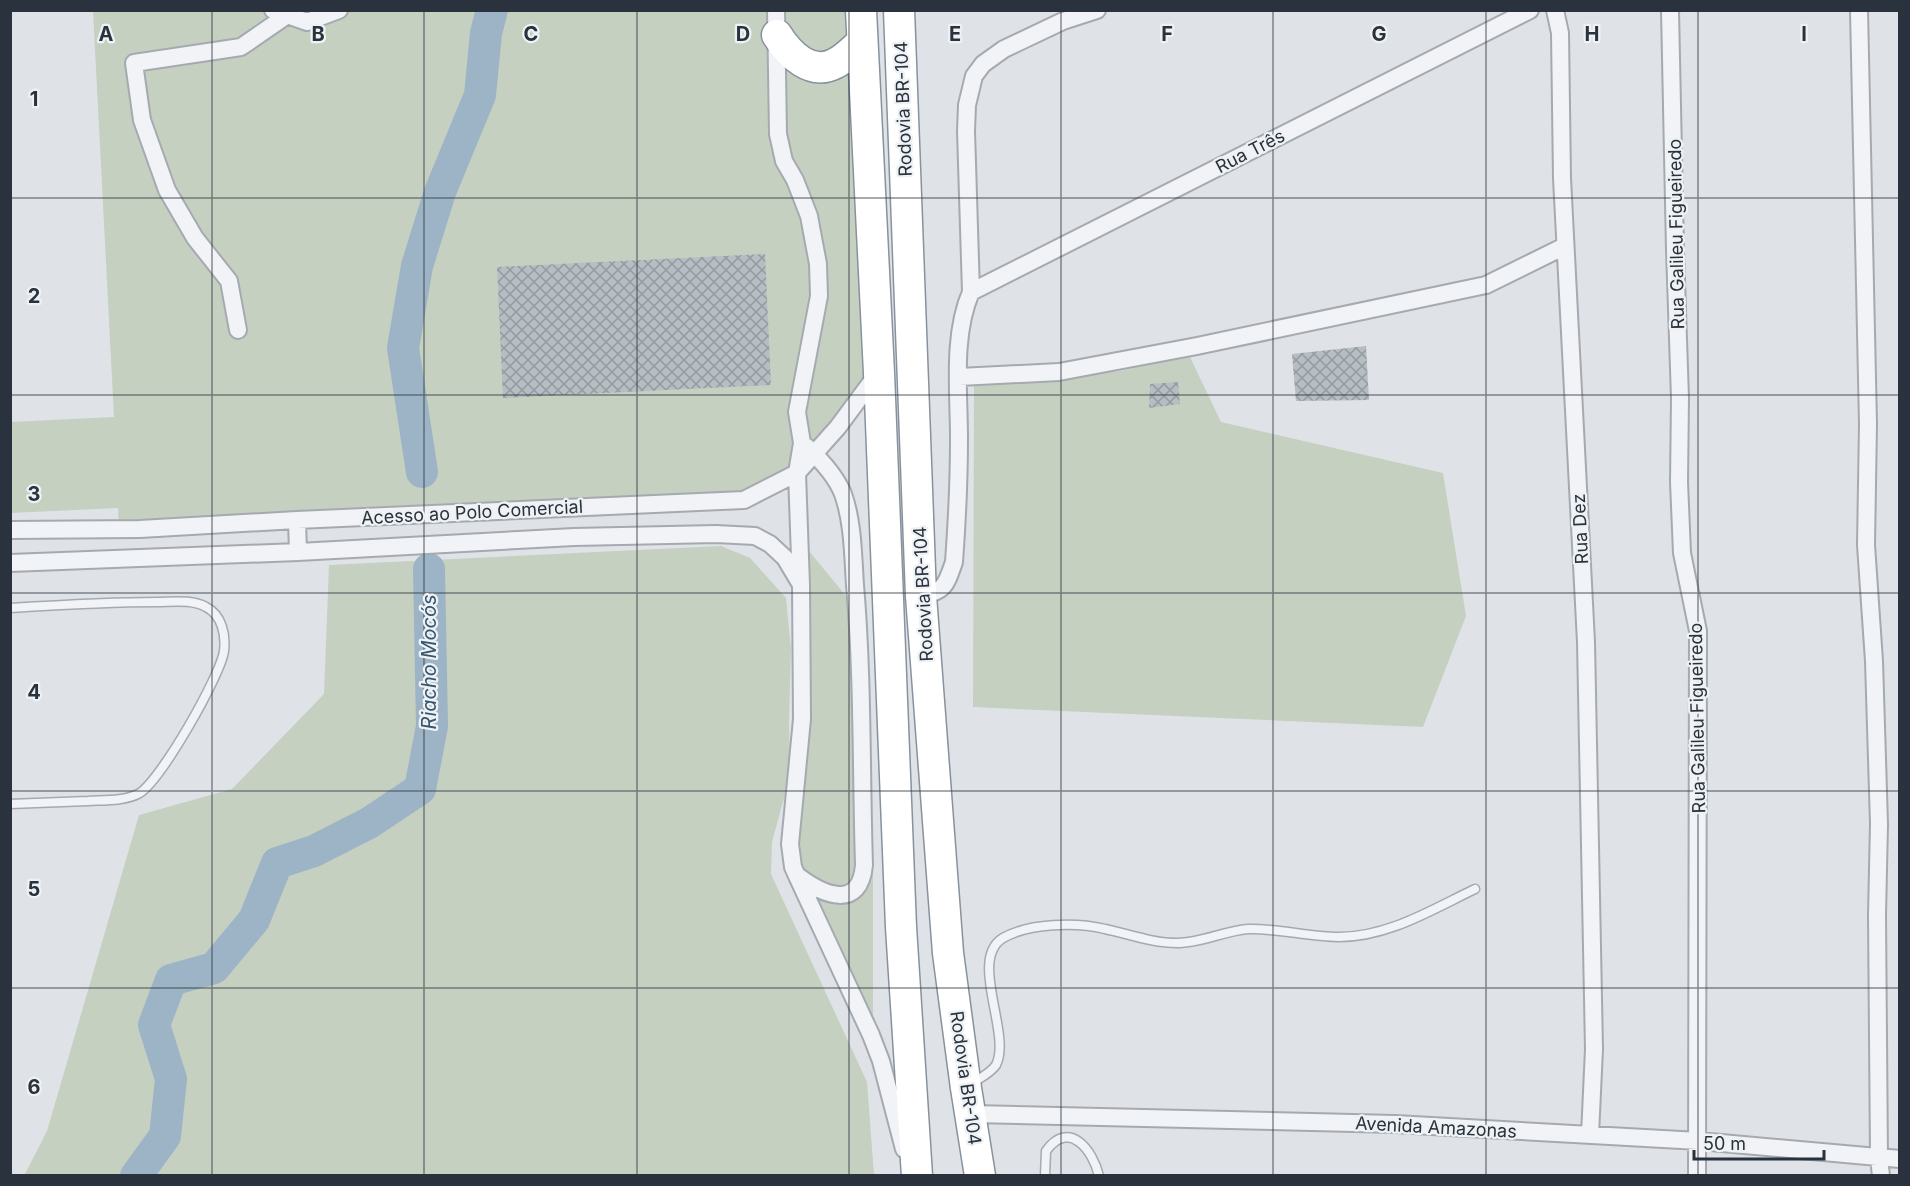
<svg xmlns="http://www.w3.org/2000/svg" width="1910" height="1186" font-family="Inter,sans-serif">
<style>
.green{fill:#c6d0c0}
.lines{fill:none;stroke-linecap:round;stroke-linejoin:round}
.river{stroke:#9cb4c5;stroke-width:32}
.building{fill:url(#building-cross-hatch)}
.lane-casing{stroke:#a5aab1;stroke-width:11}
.street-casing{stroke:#a5aab1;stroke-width:20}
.highway-casing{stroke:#87929d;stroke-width:33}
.lane{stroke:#f1f3f6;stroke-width:8}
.street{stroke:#f1f3f6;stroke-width:16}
.highway{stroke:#fff;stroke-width:30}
.grid{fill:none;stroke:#29323d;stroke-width:1.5;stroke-opacity:0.55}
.labels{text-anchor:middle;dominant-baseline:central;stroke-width:4.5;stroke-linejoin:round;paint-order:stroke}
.street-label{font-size:18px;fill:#29323d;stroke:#eef2f5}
.water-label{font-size:20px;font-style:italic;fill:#36556e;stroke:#eef2f5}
.grid-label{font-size:20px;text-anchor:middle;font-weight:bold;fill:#29323d;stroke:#eef2f5;stroke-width:4.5;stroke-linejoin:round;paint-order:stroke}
</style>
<defs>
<pattern id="building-cross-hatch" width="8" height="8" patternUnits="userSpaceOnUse" patternTransform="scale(1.5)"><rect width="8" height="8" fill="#b6bdc3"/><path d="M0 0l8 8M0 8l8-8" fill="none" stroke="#949aa0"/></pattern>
</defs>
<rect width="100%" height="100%" fill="#dfe3e7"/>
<path class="green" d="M93,11H856L870,371L811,456L743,497L119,528L118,508L11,513L10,422L114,417Z
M1189,355L1221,422L1443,473L1466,616L1423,727L973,707L974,385L1121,371Z
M721,546L750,558L786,598L791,649L789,720L790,776L772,842L771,874L867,1082L874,1175L24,1176L47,1131L139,815L232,789L324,694L329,565Z
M809,551L851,602L859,871L850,886L837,890L805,875L797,853L806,758Z
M873,870V1024L812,897L834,900L859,899Z"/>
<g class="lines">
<path class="river" d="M422,472L403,348L417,266L440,192L480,95L486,33L492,10
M136,1176L165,1136L171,1079L154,1025L171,980L214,968L254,920L277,863L314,851L369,823L420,789L432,726L429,569"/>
</g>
<path class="building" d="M765,254L771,385L503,398L497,267Z
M1366,346L1369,400L1296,401L1292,354Z
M1178,382L1180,404L1149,408L1150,384Z"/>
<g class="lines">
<g class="lane-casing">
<path id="lane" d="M10,608C59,605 108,602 157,602C172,602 192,599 206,607C222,615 226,635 224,651C221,675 159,784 138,794C124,801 104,800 88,801C62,802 36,803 10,804
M971,1084C978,1079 991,1073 996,1065C1012,1034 968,959 1003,938C1029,923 1076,922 1105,929C1129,934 1152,943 1177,943C1201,943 1224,931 1248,929C1278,928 1308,937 1339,937C1388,937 1431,910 1475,889
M1045,1176L1046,1151C1069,1119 1093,1150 1099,1176"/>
</g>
<g class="street-casing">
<path id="street" d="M273,10L307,22L339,10
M776,10L778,134L784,161L795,180L809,216L818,264L819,296L797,412L802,443L797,473L801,585L802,719L790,844L793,867L797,876L871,1035L881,1061L904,1149
M1555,10L1560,33L1562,178L1586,642L1594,1049L1590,1135
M1670,10L1675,250L1680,398L1679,482L1682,553L1698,631L1697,1176
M1859,10L1868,424L1866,545L1874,661L1879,824L1877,915L1879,1158L1881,1176
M971,292L1530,10
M238,330L229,281L195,238L167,190L142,120L134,63L241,47L286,16
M959,377L1059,372L1197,346L1486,285L1565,246
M297,520L298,552
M10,530L140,529L297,520L744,500L797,473L838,427L878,373
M10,563L298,552L574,537L716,534L755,536L770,544L785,558L800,583
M921,596C946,591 946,584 954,562C957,521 959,479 959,438C959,392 952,335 971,292L966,131L967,105L974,76L983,64L1004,49L1063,21L1097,10
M798,876C823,895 860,911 864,865C861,771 863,678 855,585C853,555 853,522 843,494C836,476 821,460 807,447
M971,1114L1395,1124L1699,1141L1900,1159"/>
</g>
<g class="highway-casing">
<path id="highway" d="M861,10L879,373L901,927L917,1176
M899,10L921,596L948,953L966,1088L980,1176
M777,35C789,54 811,77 836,63C846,58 854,49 862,42"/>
</g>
<use href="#lane" class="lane"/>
<use href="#street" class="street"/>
<use href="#highway" class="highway"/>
</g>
<path class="grid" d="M212,10V1176M424,10V1176M637,10V1176M849,10V1176M1061,10V1176M1273,10V1176M1486,10V1176M1698,10V1176M10,198H1900M10,395H1900M10,593H1900M10,791H1900M10,988H1900"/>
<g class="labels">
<g class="street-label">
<text transform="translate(903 109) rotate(-92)">Rodovia BR-104</text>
<text transform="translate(1250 151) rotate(-27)">Rua Três</text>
<text transform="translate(1676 234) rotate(-91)">Rua Galileu Figueiredo</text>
<text transform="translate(472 512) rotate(-3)">Acesso ao Polo Comercial</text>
<text transform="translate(1580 529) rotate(-93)">Rua Dez</text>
<text transform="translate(923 594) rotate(-93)">Rodovia BR-104</text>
<text transform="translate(1697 718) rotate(-91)">Rua Galileu Figueiredo</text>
<text transform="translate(966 1078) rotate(82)">Rodovia BR-104</text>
<text transform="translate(1436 1127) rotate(3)">Avenida Amazonas</text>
</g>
<g class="water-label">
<text transform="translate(429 662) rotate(-90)">Riacho Mocós</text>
</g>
</g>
<g class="grid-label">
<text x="106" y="41">A</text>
<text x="318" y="41">B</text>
<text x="531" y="41">C</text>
<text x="743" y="41">D</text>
<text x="955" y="41">E</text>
<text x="1167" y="41">F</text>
<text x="1379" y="41">G</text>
<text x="1592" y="41">H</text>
<text x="1804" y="41">I</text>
<text x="34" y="106">1</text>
<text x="34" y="303">2</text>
<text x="34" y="501">3</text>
<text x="34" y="699">4</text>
<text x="34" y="896">5</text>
<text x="34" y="1094">6</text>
</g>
<rect width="1910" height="1186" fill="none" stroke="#29323d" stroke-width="24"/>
<path d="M1694 1150v9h130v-9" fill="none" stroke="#29323d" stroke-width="3"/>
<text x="1703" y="1150" font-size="18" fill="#29323d" stroke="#eef2f5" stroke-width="4.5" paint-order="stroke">50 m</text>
</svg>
